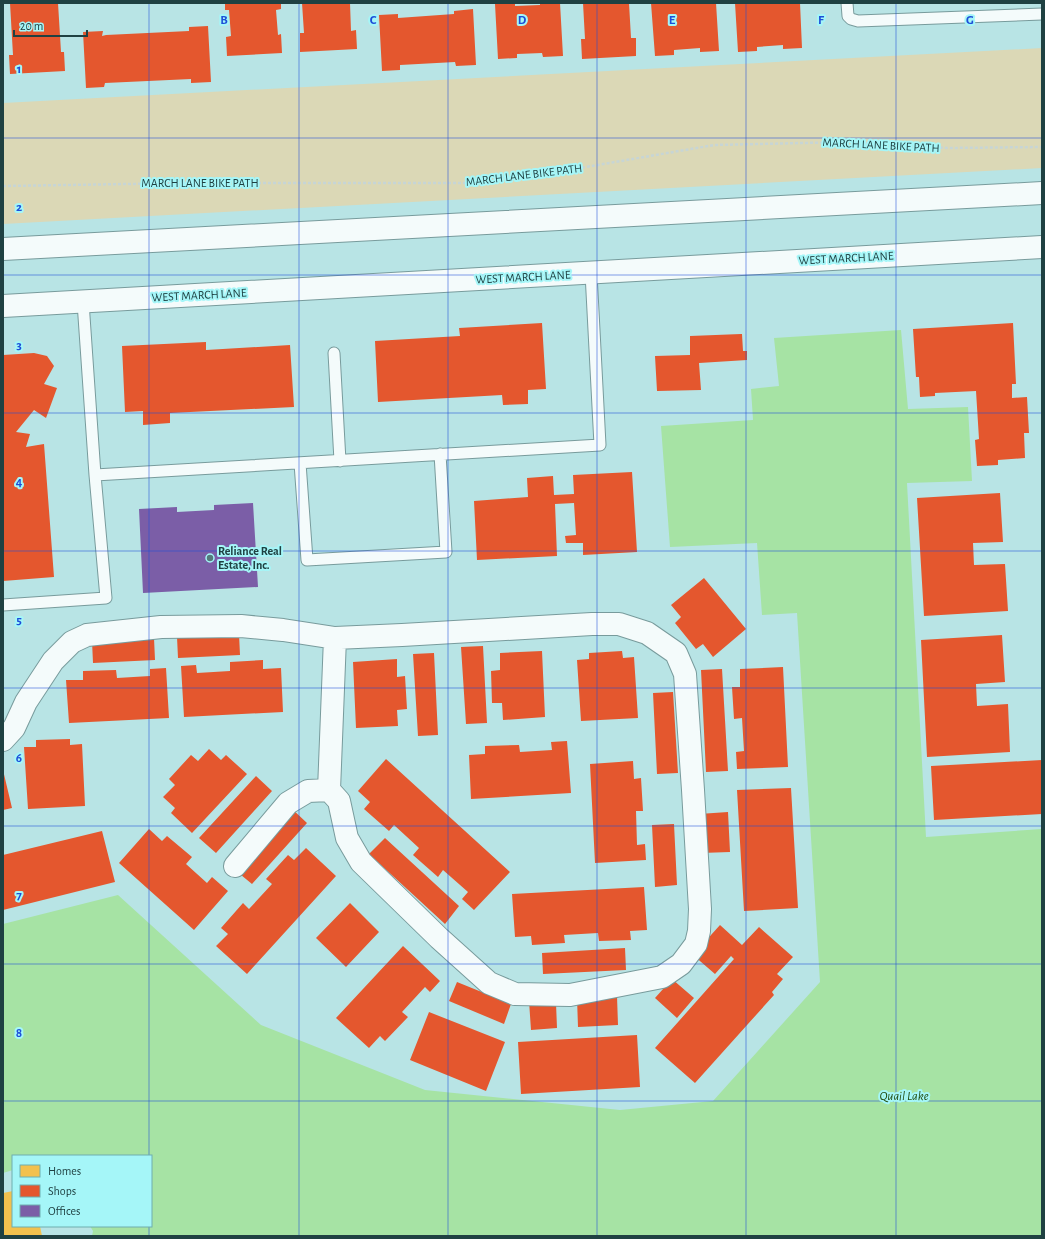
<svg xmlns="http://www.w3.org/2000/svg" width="1045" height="1239" font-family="'Alegreya Sans',sans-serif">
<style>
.green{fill:#dbd8b6}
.water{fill:#a6e3a4}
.homes{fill:#f2c14e}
.shops{fill:#e4572e}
.offices{fill:#7b5ea7}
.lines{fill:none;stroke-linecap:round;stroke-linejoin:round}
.service-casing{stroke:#789b9c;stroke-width:13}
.minor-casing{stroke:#789b9c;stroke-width:24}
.primary-casing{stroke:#789b9c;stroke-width:24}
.path{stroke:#c7d5d5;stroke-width:2.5;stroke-dasharray:3 2;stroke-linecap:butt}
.service{stroke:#f4fbfb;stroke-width:11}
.minor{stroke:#f4fbfb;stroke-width:22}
.primary{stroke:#f4fbfb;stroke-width:22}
.grid{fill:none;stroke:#1d4ed8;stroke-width:1;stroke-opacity:0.55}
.poi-dot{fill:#557a7b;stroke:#a5f6f8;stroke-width:1.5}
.labels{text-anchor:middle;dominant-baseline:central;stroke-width:4;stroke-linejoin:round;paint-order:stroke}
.street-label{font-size:12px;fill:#1f4142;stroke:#a5f6f8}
.poi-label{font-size:12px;font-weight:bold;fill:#1f4142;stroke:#a5f6f8;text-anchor:start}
.water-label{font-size:13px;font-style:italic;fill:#234e12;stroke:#a5f6f8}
.grid-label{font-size:13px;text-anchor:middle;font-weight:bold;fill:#1d4ed8;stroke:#a5f6f8;stroke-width:4;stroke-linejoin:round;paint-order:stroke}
</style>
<rect width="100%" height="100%" fill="#b8e4e5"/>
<path class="green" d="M1042,48V168L3,224V103Z"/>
<path class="water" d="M901,330L908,409L968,407L972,481L907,483L926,837L1042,829V1236H92L93,1231L90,1226H151V1156H13V1170L3,1173V924L118,895L261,1025L425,1090L620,1110L713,1101L820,982L797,613L762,615L757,543L670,547L661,426L753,420L751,389L779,386L774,338Z"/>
<path class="homes" d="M13,1191V1226H40L42,1236H3V1193Z"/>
<path class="shops" d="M10,3H58L61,52H64L65,71L10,74L9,55H13Z
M225,3H281V9L276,10L278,35L281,34L282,53L227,56L226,37L231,36L229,10H225Z
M302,3H350L351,31L356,30L357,49L300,52V33H304Z
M515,3V6L540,5V3H560L563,56L543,57L542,53L517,54V58L498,59L495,4Z
M583,3H629L631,38H636V56L582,59L581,39H585Z
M651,3H716L719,51L700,52V48L674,50V55L655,56Z
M735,3H800L802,48L783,49V45L757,47V51L738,52Z
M473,9L476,65L456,66L455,62L400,65V70L382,71L379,15L398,14V18L454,14V11Z
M208,26L211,82L191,83V79L105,83L104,87L86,88L83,32L103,31L102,36L106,35L189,31V27Z
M542,323L546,389L528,390V404L503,405L502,395L378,402L375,341L460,336L459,328Z
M1013,323L1016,384H1012V398L1027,397L1029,433H1024L1025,458L998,460V465L977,466L975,440L979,439L976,391L935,393V396L920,397L919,377H916L913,329Z
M741,334H742L743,351H747V360L699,363L701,390L657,391L655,356L690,355V336Z
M206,342V350L290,345L294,407L170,413V423L143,425V411L125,412L122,346Z
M34,353L47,356L54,366L44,384L57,388L46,418L34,410L16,432L30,434L26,447L44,444L54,577L3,581V355Z
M632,472L637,552L583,555V543H566L565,536L576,535L574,503L555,504L557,556L477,560L474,501L528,497L527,478L553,476L554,495L574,494L573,475Z
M1000,493L1003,542L973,543L974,565L1005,564L1008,611L924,616L917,498Z
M704,578L746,629L713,657L703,644L696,649L675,623L681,617L671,605Z
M239,634L240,655L178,658L177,637Z
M1002,635L1005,682L976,684L977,706L1008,704L1010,752L927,757L921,640Z
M154,638L155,660L93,663L92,641Z
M483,646L487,723L466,724L461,647Z
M542,651L545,717L503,720L502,703H492L491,671L500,670V653Z
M622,651L623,658L634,657L638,718L581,721L577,660L589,659V653Z
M434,653L438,735L418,736L413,654Z
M397,659V677L405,676L407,709L397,710L398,726L356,728L353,662Z
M263,660V669L281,668L283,712L184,717L181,666L196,665L197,673L230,671V662Z
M783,667L788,767L737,769L736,752L744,751L742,718L734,719L732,687H740V669Z
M166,668L169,718L69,723L66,680H83V671L116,670L117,678L150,676V669Z
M722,669L728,771L706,772L701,670Z
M673,692L678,773L657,774L653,693Z
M70,739V745L82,744L85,806L28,809L24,747H36V740Z
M567,741L571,793L471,799L469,755L485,754V746L519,745L520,752L552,750L551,742Z
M209,749L221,760L226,755L247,774L192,833L171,813L175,808L163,797L175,785L169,779L191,755L198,761Z
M386,759L510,872L474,910L462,899L468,892L443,870L438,877L413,855L419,848L394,825L389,831L364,809L370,802L358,791Z
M1042,760V814L934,820L931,766Z
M633,761L634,779L641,778L643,811H636L637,845L645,844L646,860L595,863L590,764Z
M3,770L12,808L3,810Z
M256,776L272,791L216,853L199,838Z
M791,788L798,908L744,911L737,790Z
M291,808L307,823L252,884L235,870Z
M728,812L730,852L701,853L699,814Z
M674,824L677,885L655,887L652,825Z
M149,829L162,841L167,836L192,857L186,864L207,883L212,877L228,891L194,930L119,863Z
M102,831L115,882L3,910V855Z
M385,838L459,906L445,924L369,854Z
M306,848L336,876L247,974L216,946L228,934L221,928L243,903L249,909L272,884L266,879L288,855L294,860Z
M644,887L647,930L630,931L631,940L599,941L598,933L564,935L565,943L532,945L531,936L515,937L512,894Z
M350,903L379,932L346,967L316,938Z
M720,925L742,945L759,927L793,957L777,974L783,979L772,992L774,995L695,1083L655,1048L734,959L731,956L715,974L693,955Z
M403,946L440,981L430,992L425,987L402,1012L408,1017L385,1041L380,1036L369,1048L336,1018Z
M625,948L626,970L543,974L542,953Z
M672,979L694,998L677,1018L655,998Z
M457,982L511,1004L504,1024L449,1001Z
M617,996L618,1025L578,1027L577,998Z
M529,1001L556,1003L557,1028L531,1030Z
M429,1012L505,1042L486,1091L410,1060Z
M637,1035L640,1087L521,1094L518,1042Z"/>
<path class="offices" d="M253,503L258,587L143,593L139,509L177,507V512L214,510V505Z"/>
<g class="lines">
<g class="service-casing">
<path id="service" d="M847,3L848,16L851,19L858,21L1042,14
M83,302L95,475L600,445L591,273
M334,353L340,461
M300,463L307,560L446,552L440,454
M3,605L106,598L95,475"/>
</g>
<g class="minor-casing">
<path id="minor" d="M3,740L14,728L26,702L53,661L72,642L87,635L161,627L241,626L283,630L335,638L402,635L592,624H619L647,633L676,653L685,674L693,790L700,909L699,931L696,944L681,964L662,977L570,995L515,994L489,983L439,938L361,862L347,838L339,801L329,790L308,791L288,803L235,866
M329,790L335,638"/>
</g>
<g class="primary-casing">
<path id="primary" d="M3,249L1042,193
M3,306L1042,247"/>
</g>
<path class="path" d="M3,186L191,183H466L586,167L714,145L848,142L948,148L1042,147"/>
<use href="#service" class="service"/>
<use href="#minor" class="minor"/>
<use href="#primary" class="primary"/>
</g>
<path class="grid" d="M149,3V1156M299,3V1236M448,3V1236M597,3V1236M746,3V1236M896,3V1236M3,138H1042M3,275H1042M3,413H1042M3,551H1042M3,688H1042M3,826H1042M3,964H1042M3,1101H1042M149,1226V1236"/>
<circle class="poi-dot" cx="210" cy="558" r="4"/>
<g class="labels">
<g class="street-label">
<text transform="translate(881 145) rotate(3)">MARCH LANE BIKE PATH</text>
<text transform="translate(524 175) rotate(-7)">MARCH LANE BIKE PATH</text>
<text x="200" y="183">MARCH LANE BIKE PATH</text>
<text transform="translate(846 258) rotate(-3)">WEST MARCH LANE</text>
<text transform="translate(523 277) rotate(-3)">WEST MARCH LANE</text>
<text transform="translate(199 295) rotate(-3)">WEST MARCH LANE</text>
</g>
<g class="poi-label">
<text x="218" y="551">Reliance Real<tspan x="218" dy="14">Estate, Inc.</tspan></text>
</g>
<g class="water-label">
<text x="904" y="1096">Quail Lake</text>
</g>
</g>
<g class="grid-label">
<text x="224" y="24">B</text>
<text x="373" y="24">C</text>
<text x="522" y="24">D</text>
<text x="672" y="24">E</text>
<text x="821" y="24">F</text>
<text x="970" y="24">G</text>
<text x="19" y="73">1</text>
<text x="19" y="211">2</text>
<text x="19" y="349">3</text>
<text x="19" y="486">4</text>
<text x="19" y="624">5</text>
<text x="19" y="762">6</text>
<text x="19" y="899">7</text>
<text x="19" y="1037">8</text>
</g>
<rect width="1045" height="1239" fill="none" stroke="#1f4142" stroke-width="8"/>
<rect x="12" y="1155" width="140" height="72" fill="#a5f6f8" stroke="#6faeaf"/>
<rect x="20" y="1165" width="20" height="12" fill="#f2c14e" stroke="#6faeaf"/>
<text x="48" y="1175" font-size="12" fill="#1f4142">Homes</text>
<rect x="20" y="1185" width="20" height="12" fill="#e4572e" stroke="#6faeaf"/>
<text x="48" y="1195" font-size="12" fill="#1f4142">Shops</text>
<rect x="20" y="1205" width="20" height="12" fill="#7b5ea7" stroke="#6faeaf"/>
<text x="48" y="1215" font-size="12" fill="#1f4142">Offices</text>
<path d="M14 30v6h73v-6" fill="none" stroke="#1f4142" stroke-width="2"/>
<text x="20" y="30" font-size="12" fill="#1f4142" stroke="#a5f6f8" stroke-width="3" paint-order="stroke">20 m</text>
</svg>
